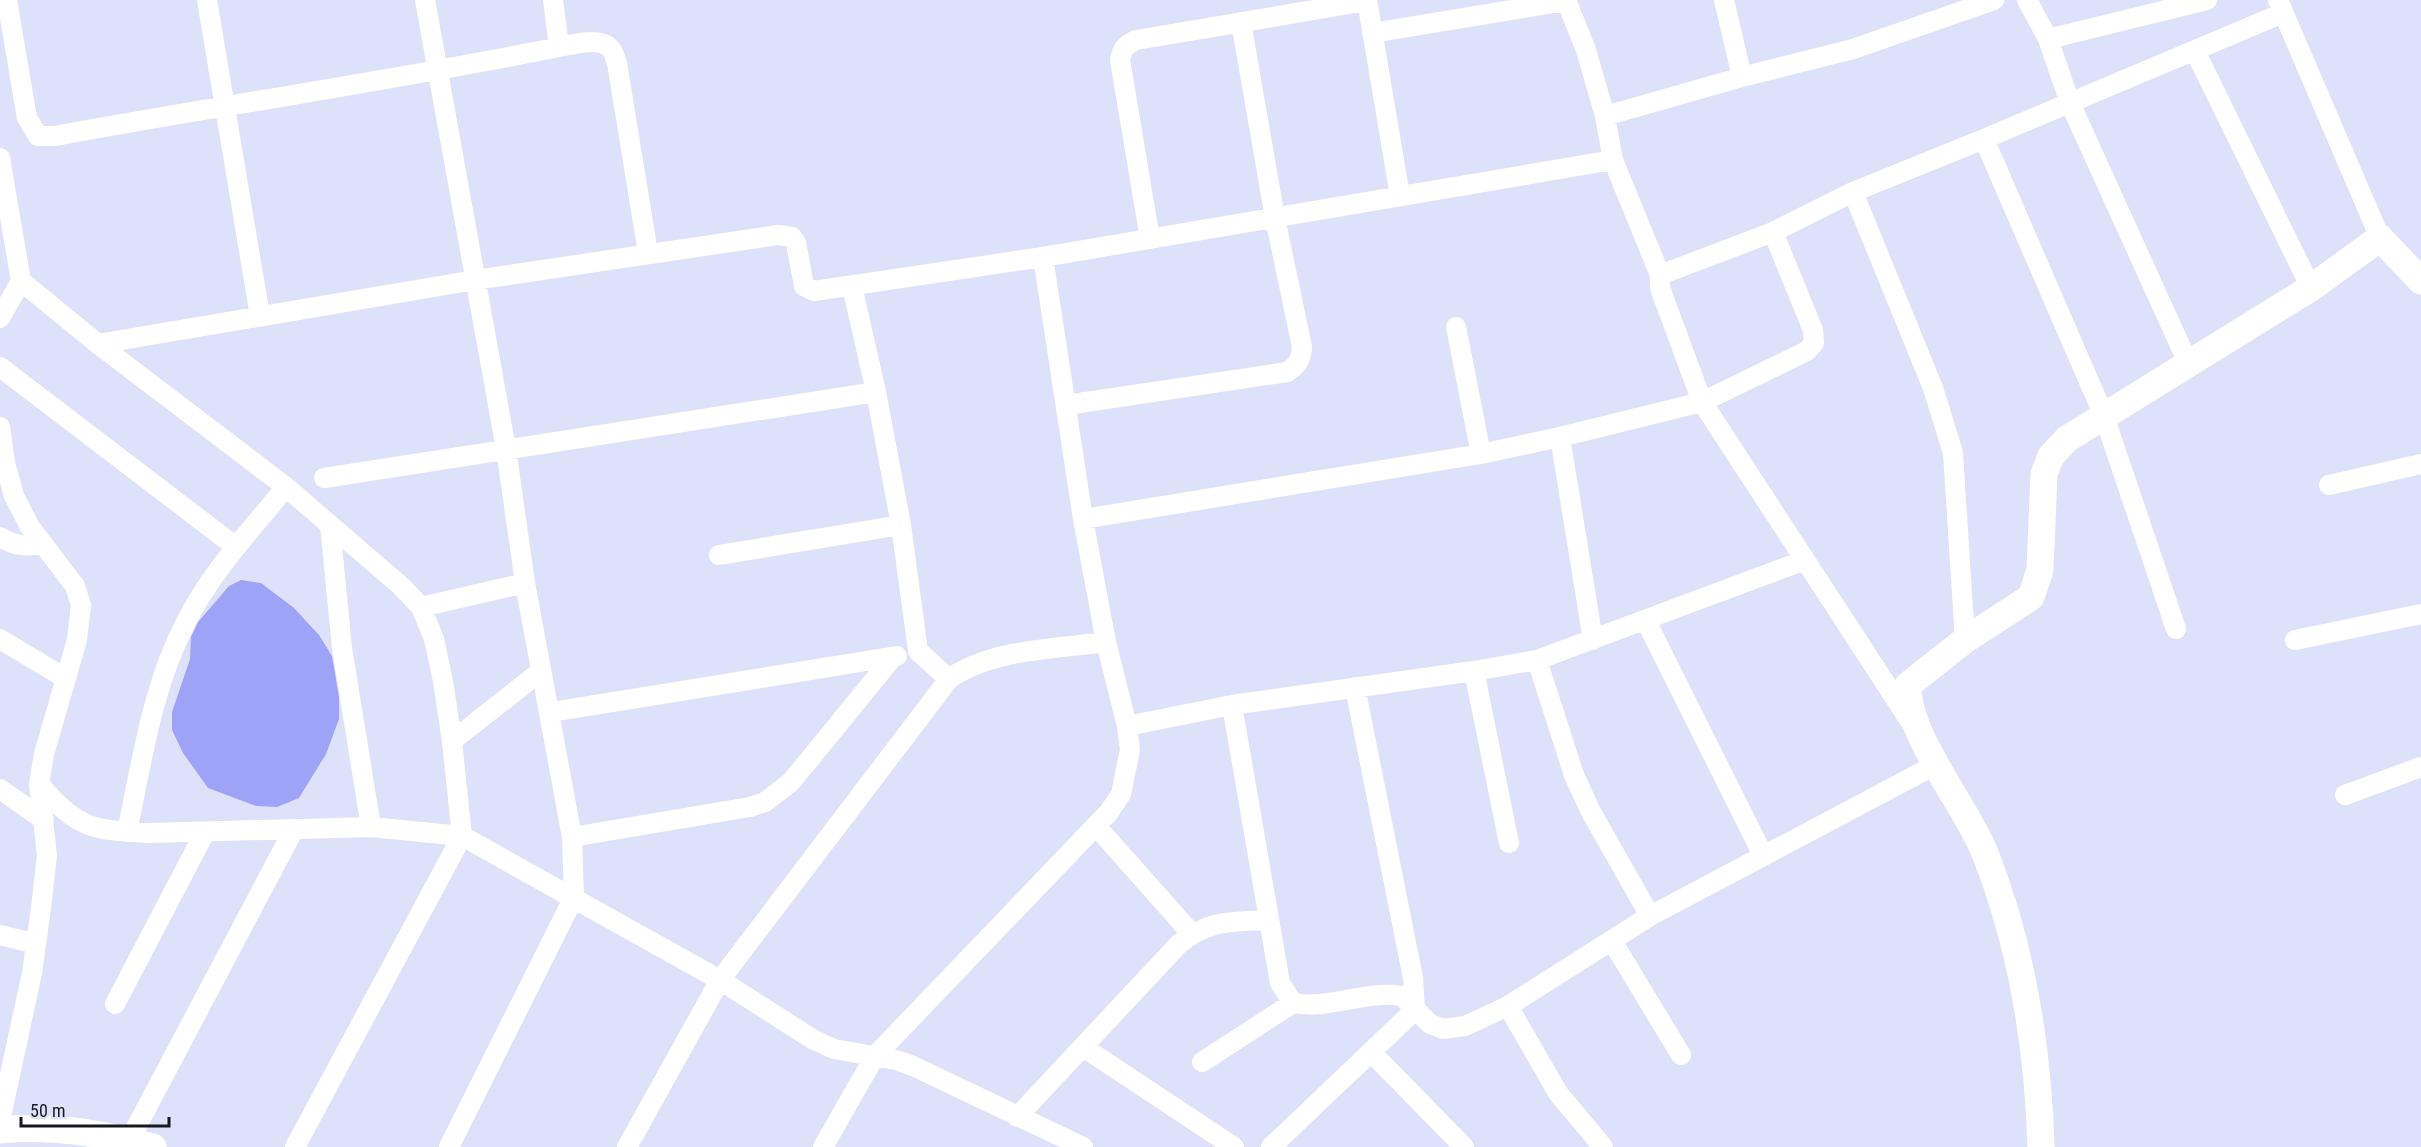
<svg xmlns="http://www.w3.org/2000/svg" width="2421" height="1147" font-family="'Roboto Condensed',sans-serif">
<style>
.water{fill:#9ea3f7}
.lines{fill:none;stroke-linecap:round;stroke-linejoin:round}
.street{stroke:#fff;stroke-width:20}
.secondary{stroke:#fff;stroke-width:27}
</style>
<rect width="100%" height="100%" fill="#dee1fa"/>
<path class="water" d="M241,580L261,583L294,608L319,635L332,656L339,697V719L326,754L299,798L277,807L256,806L208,788L183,753L172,730V712L190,659L191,637L198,622L229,586Z"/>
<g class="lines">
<path class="street" d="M7,0L27,118L38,136H55C223,105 391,81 559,47L553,0
M207,0L260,316
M425,0L506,449L525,583L572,837L574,897L449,1147
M1367,0L1400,196
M1566,0L1586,50L1605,116L1613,160L1660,275V288L1702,402L1910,721
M1724,0L1742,77
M2027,0L2048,39L2070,103L2189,365
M2278,0L2380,238
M1372,33L1566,1
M2048,39L2207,0
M559,47C573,45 600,36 611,49C614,52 615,59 617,63L648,253
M2195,51L2311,288
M1605,116L1742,77L1853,49L1994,0
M1984,139L2104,416L2176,629
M0,158L21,281L0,318
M1853,192L1933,388L1953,453L1965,640
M1150,239L1120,60C1122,48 1126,45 1136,40L1367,1
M1660,275L1773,232L1853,192L1984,139L2283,13
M21,281L98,344L286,487L401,586L421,607L434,639L443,681L452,741L462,836L720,980L814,1040L834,1049L896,1060L913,1066L1083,1147
M852,286L876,392L901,525L918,651L949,679
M1456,327L1481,454
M98,344L475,280L778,235L792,237L796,243L804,286L814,291L1043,257L1613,160
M0,367L236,547
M1066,405L1287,372C1298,365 1301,360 1302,347L1275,218L1241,22
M0,427L5,463L14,496L30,527L75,586L81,605L77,640L44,754L39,784L47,855L41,908L32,973L0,1121
M1560,437L1593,640
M324,478L876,392
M2329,485L2421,464
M1083,519L1481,454L1560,437L1702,402L1807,351L1814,343L1813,330L1773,232
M330,525L342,648L371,827
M0,537C14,546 27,548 42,543
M719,555L901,525
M421,607L525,583
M1646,621L1763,855
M0,639L65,678
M2295,640L2421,614
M1537,660L1574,775L1590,810L1650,916
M1474,671L1509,843
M1232,705L1280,983L1293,1003C1329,1010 1366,990 1402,996L1430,1024L1443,1029L1465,1026L1508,1006L1650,916L1937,764
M551,712L897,656
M1127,726L1232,705L1474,671L1537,660L1805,560
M452,741L541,671
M39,784C78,829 91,830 149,833L371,827L462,836L295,1147
M0,789L44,820
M2345,795L2421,767
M1096,826L1192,934
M127,832C142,761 152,687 186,622C211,572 251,530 286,487
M572,837L750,807L765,802L791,782L893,657
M0,935L36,944
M1612,941L1681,1055
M115,1004L205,832
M1508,1006L1558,1093L1603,1147
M1083,1047L1234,1147
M1371,1052L1464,1147
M1202,1062L1293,1003
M1017,1117L1179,944C1210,919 1231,922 1269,920
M129,1141L294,829
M627,1147L720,980L949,679C991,649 1055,649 1106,642
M823,1147L875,1056L1109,812L1121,794L1130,750L1127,726L1106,642L1083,519L1043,257
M1271,1147L1415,1010L1413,978L1355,687"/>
<path class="secondary" d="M0,1130C56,1125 99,1133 153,1147
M2041,1147C2038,1046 2022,947 1985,853C1966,806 1906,734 1908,685L1965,640L2031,597L2040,570L2044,474L2051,456L2067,439L2311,288L2380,238L2421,281"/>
</g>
<path d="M21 1117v9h148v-9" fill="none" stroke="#171820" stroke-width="3"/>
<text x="30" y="1117" font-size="18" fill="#171820" stroke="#dee1fa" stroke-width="4.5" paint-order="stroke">50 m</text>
</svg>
